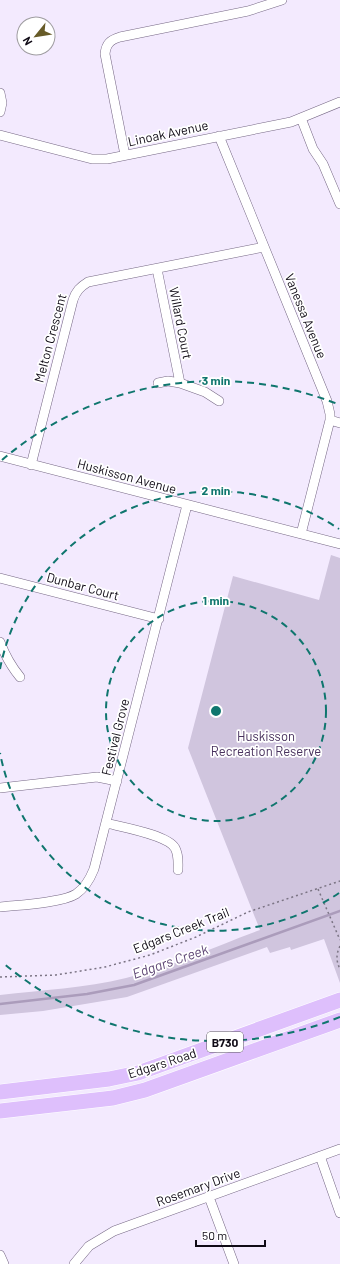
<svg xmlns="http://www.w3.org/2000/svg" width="340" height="1264" font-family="Barlow,sans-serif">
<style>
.green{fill:#d0c5de}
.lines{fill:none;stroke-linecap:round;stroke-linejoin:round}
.stream{stroke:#ab9cbb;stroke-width:2.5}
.minor-casing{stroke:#766885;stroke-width:10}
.primary-casing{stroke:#fff;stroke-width:16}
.path{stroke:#7b7484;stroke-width:1.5;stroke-dasharray:2 3;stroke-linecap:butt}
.minor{stroke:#fff;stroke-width:9}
.primary{stroke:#debffc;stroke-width:15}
.ring{fill:none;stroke:#0f766e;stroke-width:2;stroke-dasharray:7 5}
.labels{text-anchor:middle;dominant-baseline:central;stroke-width:3.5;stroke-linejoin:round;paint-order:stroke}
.shield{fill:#fff;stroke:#57545b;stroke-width:1}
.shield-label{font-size:12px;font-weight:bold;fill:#0f0a15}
.street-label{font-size:13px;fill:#0f0a15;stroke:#fff}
.park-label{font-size:13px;fill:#48315d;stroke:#fff}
.water-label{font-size:14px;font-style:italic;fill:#5f4775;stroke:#fff}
.centre{fill:#0f766e;stroke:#fff;stroke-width:2}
.ring-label{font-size:12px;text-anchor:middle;font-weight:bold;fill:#0f766e;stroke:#fff;stroke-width:3.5;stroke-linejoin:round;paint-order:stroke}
</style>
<rect width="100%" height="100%" fill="#f3eafe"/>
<path class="green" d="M331,555L340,558V983L324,939L291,950L290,947L270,953L267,947L127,997L43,1011L0,1015V995C42,990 85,988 126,978C172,967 216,946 260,930L188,748L233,576L319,600Z"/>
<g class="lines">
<path class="stream" d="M0,1004L87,994L134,985L340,911"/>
<g class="minor-casing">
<path id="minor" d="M0,93L2,103L0,112
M301,118L313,149L323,164L340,204
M0,135L92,159H107L291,122L340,102
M219,136L327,401L330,414V420L301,534
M125,155L105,54C106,44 110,40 120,37L248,11L282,0
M157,269L180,383L205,392L219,401
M158,383L168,381L180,383
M330,420L340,423
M0,456L340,544
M31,465L73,300C76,291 80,287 88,282L264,247
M0,578L159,619
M0,642C5,655 11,666 20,677
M0,788L97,777L117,781
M106,823C122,827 168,835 175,848C179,855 178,863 178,870
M0,907C18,905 62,903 76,894C85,888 90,879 94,869L187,505
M320,1156L340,1213
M209,1197L234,1264
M0,1255L4,1264
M74,1264L89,1246L114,1231L340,1149"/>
</g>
<g class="primary-casing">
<path id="primary" d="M0,1092L109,1079L138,1073L340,1000
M0,1111L113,1098L145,1090L340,1020"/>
</g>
<path class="path" d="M318,889L340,940
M340,946C336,954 336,961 340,969
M0,977L56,975L105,967L150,955L196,937L248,912L340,881"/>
<use href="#minor" class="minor"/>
<use href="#primary" class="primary"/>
</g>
<g class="ring">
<circle cx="216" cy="711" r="110"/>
<path d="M339 893A220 220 0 0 1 0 753M0 669A220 220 0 0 1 339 529"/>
<path d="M340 1017A330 330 0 0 1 2 962M2 460A330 330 0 0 1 340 405"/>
</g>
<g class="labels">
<rect class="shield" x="207" y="1032" width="36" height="20" rx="3"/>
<g class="shield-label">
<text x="225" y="1042">B730</text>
</g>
<g class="street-label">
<text transform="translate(168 133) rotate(-12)">Linoak Avenue</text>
<text transform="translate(306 316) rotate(68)">Vanessa Avenue</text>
<text transform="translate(181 323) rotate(79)">Willard Court</text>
<text transform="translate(50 338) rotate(-75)">Melton Crescent</text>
<text transform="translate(127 476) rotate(15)">Huskisson Avenue</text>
<text transform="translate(83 586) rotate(15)">Dunbar Court</text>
<text transform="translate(115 737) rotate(-76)">Festival Grove</text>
<text transform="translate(181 930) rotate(-22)">Edgars Creek Trail</text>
<text transform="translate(162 1063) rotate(-18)">Edgars Road</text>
<text transform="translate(198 1187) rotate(-20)">Rosemary Drive</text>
</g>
<g class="park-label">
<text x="266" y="736">Huskisson<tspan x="266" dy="15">Recreation Reserve</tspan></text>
</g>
<g class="water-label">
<text transform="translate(170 961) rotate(-19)">Edgars Creek</text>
</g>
</g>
<circle cx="216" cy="711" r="6" class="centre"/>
<g class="ring-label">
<text x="216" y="385">3 min</text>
<text x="216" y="495">2 min</text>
<text x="216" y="605">1 min</text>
</g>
<g transform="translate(36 36) rotate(240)"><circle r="19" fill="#ffffff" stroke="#9f9da1"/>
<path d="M0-3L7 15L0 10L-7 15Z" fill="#675b28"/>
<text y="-6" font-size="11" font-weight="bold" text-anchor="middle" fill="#0f0a15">N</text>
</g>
<path d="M196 1240v6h69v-6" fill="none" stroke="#0f0a15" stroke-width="2"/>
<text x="202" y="1240" font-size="12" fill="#0f0a15" stroke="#ffffff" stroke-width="3" paint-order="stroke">50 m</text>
</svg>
